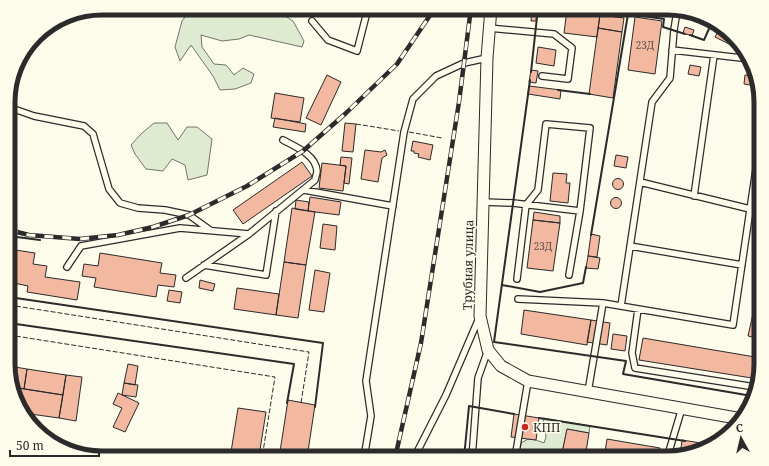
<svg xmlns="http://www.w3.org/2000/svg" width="769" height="466" font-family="'Noto Serif',serif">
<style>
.green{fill:#deebd1;stroke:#74746e}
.building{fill:#f2b8a0;stroke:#2b2b2b}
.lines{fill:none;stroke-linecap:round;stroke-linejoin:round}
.lane-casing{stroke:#2b2b2b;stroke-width:8}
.street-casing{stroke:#2b2b2b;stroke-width:13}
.lane{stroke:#fdfbea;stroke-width:5.5}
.street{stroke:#fdfbea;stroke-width:11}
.rail-casing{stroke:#2b2b2b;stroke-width:4.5}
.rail{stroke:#fdfbea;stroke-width:3;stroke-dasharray:9;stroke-linecap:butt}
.fence{stroke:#2b2b2b;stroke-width:1;stroke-dasharray:5 2;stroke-linecap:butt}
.wall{stroke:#2b2b2b;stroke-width:2}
.poi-dot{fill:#c62828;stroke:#fdfbea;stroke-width:1.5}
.labels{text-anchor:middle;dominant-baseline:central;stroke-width:3;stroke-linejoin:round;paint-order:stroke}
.number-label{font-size:10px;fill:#5d4e48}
.street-label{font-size:12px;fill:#2b2b2b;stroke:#fdfbea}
.poi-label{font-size:12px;fill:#2b2b2b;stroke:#fdfbea;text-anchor:start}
.rim{fill:none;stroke:#2b2b2b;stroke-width:5}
</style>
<rect width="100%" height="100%" fill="#fdfbea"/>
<path class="green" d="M189,8H269L274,9L293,21L304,41L302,47L249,35L239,39L222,41L201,35L202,47L214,64L226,65L234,75L243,68L254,74L251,83L235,89L220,90L213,76L191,45L180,61L175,47L182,21L190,10Z
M154,123H167L178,140L187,127H197L212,139L207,175L188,180L185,165L172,159L163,171L146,169L135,154L131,145L141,134Z
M543,418L590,426L589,433L567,429L561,458H519L521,443L528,439L536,440L544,443L546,437Z"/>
<path class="building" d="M622,8H639L638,11Z
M532,10H537L536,21H531Z
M567,10L600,15L597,37L564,33Z
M600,15L624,18L622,32L598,28Z
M635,17L662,21L655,74L628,70Z
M721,26L737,43L735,47L715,37Z
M685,27L694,30L692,36L683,33Z
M598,28L622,32L613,98L589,94Z
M538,47L556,50L554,66L536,63Z
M690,65L701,67L699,76L688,74Z
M531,70L538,71L536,83L529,82Z
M327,75L341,82L321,125L306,118Z
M745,75L755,77V86L744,84Z
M529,86L561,90L560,99L528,94Z
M275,93L304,98L300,122L271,118Z
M275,118L306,124L305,132L273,127Z
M345,123L356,124L353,152L342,151Z
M413,141L433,145L430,160L418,157L419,154L414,153V151H411Z
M365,150L381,152L385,150L387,155L382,158L378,182L361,179Z
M616,155L628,157L626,168L614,166Z
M341,157L352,158L349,184L344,183L346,166L340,165Z
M302,162L312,176L243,224L233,210Z
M322,163L346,166L343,191L319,188Z
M553,173L567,174L566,183H570L568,203L550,201Z
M612.5 184a5.5 5.5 0 1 1 11 0a5.5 5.5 0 1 1-11 0Z
M310,197L341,202L339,215L308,211Z
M610.5 203a5.5 5.5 0 1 1 11 0a5.5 5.5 0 1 1-11 0Z
M296,200L309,202L308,211L295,209Z
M292,208L315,212L306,265L284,262Z
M534,212L560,216V223L533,220Z
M533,220L560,223L553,271L527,268Z
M323,224L337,226L335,250L320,248Z
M591,234L600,236L597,257L588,256Z
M9,249L35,253L33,264L47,266L45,277L80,282L77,300L27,292L28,286L9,282Z
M100,253L162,263L160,273L176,275L174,287L158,285L156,297L94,287L96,278L82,276L84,264L98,266Z
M588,256L600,258L598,269L586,268Z
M284,262L306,265L298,318L276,315Z
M315,270L330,273L324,312L309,310Z
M761,273V320L752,318Z
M200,280L215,284L213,291L199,288Z
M237,288L279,294L276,315L234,309Z
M169,290L182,292L180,303L167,301Z
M524,310L591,320L587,345L521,334Z
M752,318L761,320V339L748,336Z
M591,320L610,323L607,345L587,342Z
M613,334L627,336L625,351L611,349Z
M643,338L761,358V370L758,379L639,360Z
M128,364L138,366L135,385L124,383Z
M9,366L27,369L24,389L13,387L9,376Z
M27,369L66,375L63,395L24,389Z
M66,375L82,377L76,421L59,418Z
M124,383L138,385L136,397L122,395Z
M13,387L63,395L59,418L23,413Z
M118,393L139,403L125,432L113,427L122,408L113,404Z
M288,400L315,405L307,458H279Z
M238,408L266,412L259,456L231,452Z
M514,414L539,418L536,440L511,437Z
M567,429L589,433L585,458H561Z
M607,439L660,448L658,458H604Z
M682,440L714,445L680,456Z"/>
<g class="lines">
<g class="lane-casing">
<path id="lane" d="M354,8L366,14
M312,21L328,40L357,51L368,8
M489,28L554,34L572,48L568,79L542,76
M672,50L750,59
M9,105L14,109L34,116L84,126L93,134L109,189L120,203L138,208L165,210L189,215L210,230
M640,182L750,209
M304,190L393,206
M694,196L714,55
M483,202L513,203L580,211
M630,246L742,265
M204,265L266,275L276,211
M67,267L81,246L180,228L249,234
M186,278L249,234L315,180C315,178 317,174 317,171C316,155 296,147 283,140
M517,279L526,205L538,190L546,124L590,128L580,211L569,275
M518,299L603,303L733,325L761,135
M621,306L652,102L670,78L674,30L677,11
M638,309L632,353L635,368L755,387
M588,392L603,303
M364,458L371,416L366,381L404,132L413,99L436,76L464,63L487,58
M414,458L446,395L479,318
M472,458L478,378L488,350
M515,458L528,381
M667,458L682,408"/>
</g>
<g class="street-casing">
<path id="street" d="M491,8L487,58L480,316L488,350L501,366L528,381L742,419"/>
</g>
<use href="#lane" class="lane"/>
<use href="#street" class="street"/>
<g class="rail-casing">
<path id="rail" d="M9,230L29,235L80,239L118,235L153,227L189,215L247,186L303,151L345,114L397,64L435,8
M395,458L421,343L459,102L471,8"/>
</g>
<use href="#rail" class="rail"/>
<path class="fence" d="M356,124L399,131
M409,132L442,138
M9,305L309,352L301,403
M9,335L275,377L262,458"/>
<path class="wall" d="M560,8L628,14L664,19L663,27L685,34
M690,35L704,40L712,22
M531,72L538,8
M530,80L494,342L626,361L623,374L752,396
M558,90L590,94
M591,235L628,14
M9,236L40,240
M502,285L540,292L583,283L586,267
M9,297L323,343L315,407
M9,323L294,364L287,403
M539,418L685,441
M220,458L221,451L231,452
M464,458L469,406L514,414"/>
</g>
<circle class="poi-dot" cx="525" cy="427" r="4"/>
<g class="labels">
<g class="number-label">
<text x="645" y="45">23Д</text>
<text x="543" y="246">23Д</text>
</g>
<g class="street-label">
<text transform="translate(468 265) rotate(-89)">Трубная улица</text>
</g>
<g class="poi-label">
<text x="533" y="427">КПП</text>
</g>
</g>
<path d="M0 0H769V466H0ZM102 15H667A87 87 0 0 1 754 102V364A87 87 0 0 1 667 451H102A87 87 0 0 1 15 364V102A87 87 0 0 1 102 15Z" fill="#fdfbea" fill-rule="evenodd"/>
<path class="rim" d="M102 15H667A87 87 0 0 1 754 102V364A87 87 0 0 1 667 451H102A87 87 0 0 1 15 364V102A87 87 0 0 1 102 15Z"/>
<g transform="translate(741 438) rotate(352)" stroke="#fdfbea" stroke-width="3" paint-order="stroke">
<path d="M0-3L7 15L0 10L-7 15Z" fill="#2b2b2b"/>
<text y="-6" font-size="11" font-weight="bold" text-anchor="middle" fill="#2b2b2b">С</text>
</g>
<path d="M10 450v6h89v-6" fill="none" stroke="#2b2b2b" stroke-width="2"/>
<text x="16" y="450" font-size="12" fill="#2b2b2b" stroke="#fdfbea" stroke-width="3" paint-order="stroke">50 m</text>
</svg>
